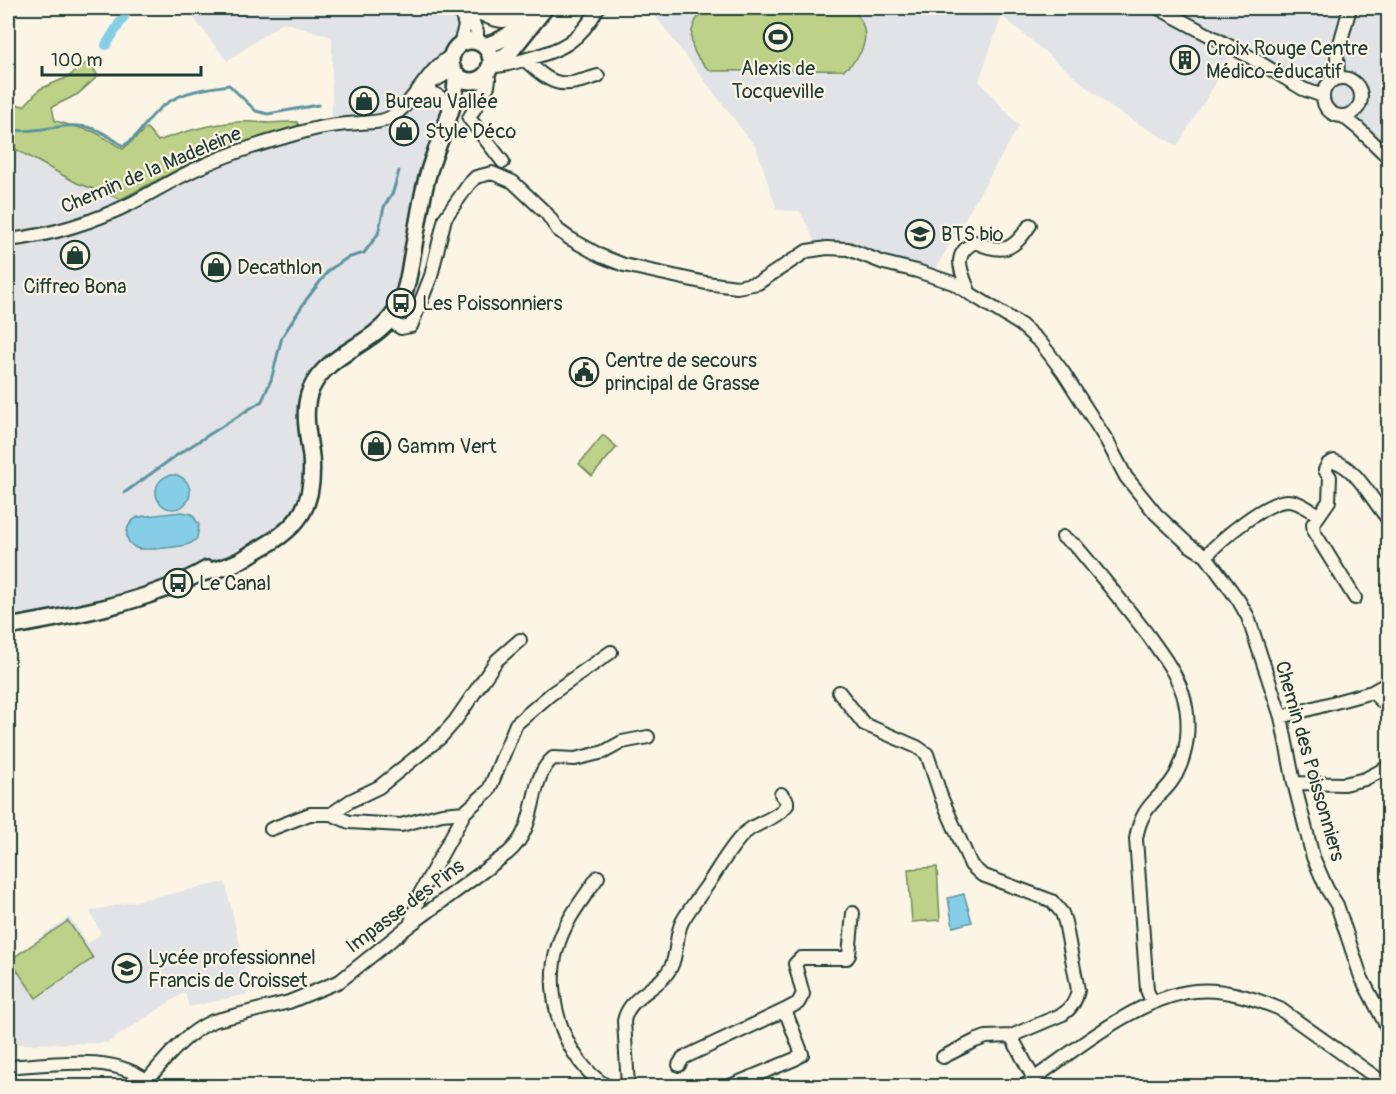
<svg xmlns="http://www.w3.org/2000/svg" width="1396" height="1094" font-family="Pangolin,sans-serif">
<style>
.built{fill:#e2e3e6}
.green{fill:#bdd288;stroke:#6e885e;stroke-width:1.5}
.water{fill:#86cee7;stroke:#5d949f;stroke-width:1.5}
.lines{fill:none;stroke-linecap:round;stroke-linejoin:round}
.stream{stroke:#5d949f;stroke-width:3}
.canal{stroke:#86cee7;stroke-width:10}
.minor-casing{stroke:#1f3d34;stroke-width:16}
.major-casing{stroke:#1f3d34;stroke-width:20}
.minor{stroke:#fcf5e5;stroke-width:12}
.major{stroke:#fcf5e5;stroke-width:15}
.labels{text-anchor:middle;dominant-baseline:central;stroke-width:4.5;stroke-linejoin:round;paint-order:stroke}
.poi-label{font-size:20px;fill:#1f3d34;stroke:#fcf5e5;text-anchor:start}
.street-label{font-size:20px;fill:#1f3d34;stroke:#fcf5e5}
</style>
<rect width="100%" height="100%" fill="#fcf5e5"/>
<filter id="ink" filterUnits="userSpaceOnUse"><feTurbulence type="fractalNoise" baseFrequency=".0167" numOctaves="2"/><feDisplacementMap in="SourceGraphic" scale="12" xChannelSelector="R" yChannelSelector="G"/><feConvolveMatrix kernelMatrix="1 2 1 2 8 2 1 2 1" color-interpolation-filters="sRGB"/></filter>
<g filter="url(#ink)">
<path class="built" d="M186,8H502L476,17L389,111L377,121L418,93L443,100L450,120L396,313L311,389L307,502L272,547L129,596L8,628V145L121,199L198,159L299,126L332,117V37L283,22L227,61Z
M649,8H1388V143L1233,55L1177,146L1112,108L1002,16L979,81L1019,126L935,270L860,249L842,241L815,242L800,211L777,210L757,149Z
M225,882L247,976L248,994L189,1007L185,992L107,1043L12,1044L10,1053H8V960L69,917L88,943L101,934L90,911Z"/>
<path class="green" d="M705,8H851C873,28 867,54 844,70L711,71C687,53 685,29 705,8Z
M89,61L98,76L78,94L52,107L55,121L95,132L123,149L147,128L158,141C188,130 223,120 255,122C260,122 264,123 269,123C279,123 287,121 297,122L299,126L198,159L121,199L77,183L8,145V103L24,106L40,89L68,77Z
M603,435L617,447L592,476L579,464Z
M937,867L940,920L912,922L908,869Z
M68,921L93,958L36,998L10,960Z"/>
<path class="water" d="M156 492a17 17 0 1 1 34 0a17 17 0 1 1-34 0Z
M182,512L192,514L199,525L197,538C194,541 194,542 189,544C181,547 143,551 136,548C121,540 126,523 138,517Z
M964,894L972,922L953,927L948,898Z"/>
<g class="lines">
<path class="stream" d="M8,129C35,136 66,119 94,129C104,132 114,140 123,146C138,138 144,124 155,113C175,92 201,89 229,85L256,111L268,114L318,105
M124,493L177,455L262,401L271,380L282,337L306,300L329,270L347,258L364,253L378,234L384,207L393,192L399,171"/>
<path class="canal" d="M106,45L129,8"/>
<g class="minor-casing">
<path id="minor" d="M470,8C492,21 509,29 529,8
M1158,8L1252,58L1303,89L1323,96
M468,12L477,32V42
M460,44L465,26L460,8
M525,60C555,87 560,88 598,76
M494,66C507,66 515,62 527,59C562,50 580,41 598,8
M485,74L489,79L488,86L469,118L503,162
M1338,78L1337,54L1350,8
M1323 97a19 19 0 1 1 38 0a19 19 0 1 1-38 0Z
M427,85L453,70
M416,95C432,88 443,97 452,110
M1343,116L1359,129L1388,157
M8,240C52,235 94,222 134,202C155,191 176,178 198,168C232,152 270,141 306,131C323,126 343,124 360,123C371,122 381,123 391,117C416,102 426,70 451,56
M970,294C962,272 950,255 975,242C1004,255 1013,250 1030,225
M389,320L401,328L411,326L431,276L445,218L469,184L476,177L492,173L513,182L547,214L558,230L569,238L601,256L624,265L706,283L737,287L758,283L807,251L827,248L848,249L884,263L917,271L953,283L1021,325L1041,343L1063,372L1107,441L1126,477L1156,514L1189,545L1206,556L1239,601L1248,617L1281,717L1294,783L1313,857L1327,889L1337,905L1361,977L1388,1029
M1063,537L1076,546C1100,575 1125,605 1148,635C1161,653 1176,673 1183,694C1190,717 1189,744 1180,766C1168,798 1142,798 1136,839L1147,990L1152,1002
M1206,556C1220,540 1267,500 1288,501C1298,501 1309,509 1318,515
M1355,598L1314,532L1313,524L1329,501L1330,477L1325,470L1328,464L1334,461C1358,469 1372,501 1388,519
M839,692L864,724L917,747L927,754L942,799L971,865L982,875L1052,901L1062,913L1065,922L1078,990C1076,1001 1072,1008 1063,1014L1011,1036L986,1037L975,1041L943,1057
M1372,692L1388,683
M1281,717L1372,692L1388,707
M1294,783L1344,784L1365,779L1388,767
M465,812L442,814L401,825L349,822L331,814L350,801L379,787L440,738L455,721L497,660L520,640
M271,829L310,814H331
M598,877C582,900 564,922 557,949C543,995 565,1062 607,1086
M410,925L421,892L465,812L489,790L516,724L551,694L611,652
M1011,1036L1034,1079
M679,1065L683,1058L785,1010
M8,1067C52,1064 119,1052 153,1086
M147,1080C168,1057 184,1034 213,1021L289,1002L340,981L410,925L508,853C540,826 527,780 553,758L575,759L604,752L622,742L648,737
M628,1086L624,1021C629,995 660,989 671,967C678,953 675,936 682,922C689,909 699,897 708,884C718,869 727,853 739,839C752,822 774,822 787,805V801L781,794
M730,1086L795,1059L802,1054L785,1010L798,1003L803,994L795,964L801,958H847L849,955L853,913
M1024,1086C1071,1053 1137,997 1195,991C1223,988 1254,998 1280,1009L1388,1086"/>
</g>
<g class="major-casing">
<path id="major" d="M451 61a20 20 0 1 1 40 0a20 20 0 1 1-40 0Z
M484,46C502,41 514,33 526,19
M489,68L510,52L545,8
M198,574C212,571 225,568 237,562C246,558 253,552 261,548C301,526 315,504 311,456C308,435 302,409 311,389C327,354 369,346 391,318C408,297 409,270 414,245C418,223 421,200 427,178C436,142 457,112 456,74
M8,627C71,616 151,602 207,569"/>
</g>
<use href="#minor" class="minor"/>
<use href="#major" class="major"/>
</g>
</g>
<defs>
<g id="stadium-ring" transform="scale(1.5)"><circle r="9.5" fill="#fcf5e5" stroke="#1f3d34" stroke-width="1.5"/><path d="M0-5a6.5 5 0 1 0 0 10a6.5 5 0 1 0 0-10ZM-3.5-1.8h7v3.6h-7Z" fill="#1f3d34"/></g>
<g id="building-ring" transform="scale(1.5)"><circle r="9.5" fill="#fcf5e5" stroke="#1f3d34" stroke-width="1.5"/><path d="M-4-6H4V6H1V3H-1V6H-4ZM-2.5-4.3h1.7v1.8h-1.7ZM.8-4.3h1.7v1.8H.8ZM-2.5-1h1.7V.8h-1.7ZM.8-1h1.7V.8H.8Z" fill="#1f3d34"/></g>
<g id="shop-ring" transform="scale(1.5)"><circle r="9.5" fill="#fcf5e5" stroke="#1f3d34" stroke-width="1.5"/><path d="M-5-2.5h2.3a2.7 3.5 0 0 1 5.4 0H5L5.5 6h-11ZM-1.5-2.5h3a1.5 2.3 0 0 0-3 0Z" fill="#1f3d34"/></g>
<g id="school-ring" transform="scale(1.5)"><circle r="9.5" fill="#fcf5e5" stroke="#1f3d34" stroke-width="1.5"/><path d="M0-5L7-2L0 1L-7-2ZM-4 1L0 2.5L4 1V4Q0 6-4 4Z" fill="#1f3d34"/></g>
<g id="bus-ring" transform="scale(1.5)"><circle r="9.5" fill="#fcf5e5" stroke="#1f3d34" stroke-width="1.5"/><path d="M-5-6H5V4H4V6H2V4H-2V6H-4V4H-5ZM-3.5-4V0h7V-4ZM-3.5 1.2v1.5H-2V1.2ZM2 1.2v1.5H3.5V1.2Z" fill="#1f3d34"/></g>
<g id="civic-ring" transform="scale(1.5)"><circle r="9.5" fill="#fcf5e5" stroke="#1f3d34" stroke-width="1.5"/><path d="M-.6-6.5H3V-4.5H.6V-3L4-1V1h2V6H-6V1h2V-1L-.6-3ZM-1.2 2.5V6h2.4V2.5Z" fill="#1f3d34"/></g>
</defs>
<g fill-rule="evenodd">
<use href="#stadium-ring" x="778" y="37"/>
<use href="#building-ring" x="1185" y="60"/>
<use href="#shop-ring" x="364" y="101"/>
<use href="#shop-ring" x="404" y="131"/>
<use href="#school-ring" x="920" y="234"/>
<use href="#shop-ring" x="75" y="255"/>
<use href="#shop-ring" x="216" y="267"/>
<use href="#bus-ring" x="401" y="303"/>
<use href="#civic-ring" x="584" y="372"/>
<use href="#shop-ring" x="376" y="446"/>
<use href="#bus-ring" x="178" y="583"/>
<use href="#school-ring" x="127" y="968"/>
</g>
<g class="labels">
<g class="poi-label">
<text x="1206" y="48">Croix Rouge Centre<tspan x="1206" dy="23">Médico-éducatif</tspan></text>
<text x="778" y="68" text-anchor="middle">Alexis de<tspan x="778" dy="23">Tocqueville</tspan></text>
<text x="385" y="101">Bureau Vallée</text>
<text x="425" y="131">Style Déco</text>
<text x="941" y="234">BTS bio</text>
<text x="237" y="267">Decathlon</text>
<text x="75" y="286" text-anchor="middle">Ciffreo Bona</text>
<text x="422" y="303">Les Poissonniers</text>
<text x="605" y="360">Centre de secours<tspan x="605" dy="23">principal de Grasse</tspan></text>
<text x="397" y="446">Gamm Vert</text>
<text x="199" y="583">Le Canal</text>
<text x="148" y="957">Lycée professionnel<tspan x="148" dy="23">Francis de Croisset</tspan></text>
</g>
<g class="street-label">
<text transform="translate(151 170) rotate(-23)">Chemin de la Madeleine</text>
<text transform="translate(1310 761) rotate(74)">Chemin des Poissonniers</text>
<text transform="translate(405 906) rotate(-37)">Impasse des Pins</text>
</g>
</g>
<rect width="1396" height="1094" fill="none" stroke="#fcf5e5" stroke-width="30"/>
<rect x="15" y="15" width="1366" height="1064" fill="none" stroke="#1f3d34" stroke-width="2" filter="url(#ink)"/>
<path d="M42 66v9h159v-9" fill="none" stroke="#1f3d34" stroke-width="3"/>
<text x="51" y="66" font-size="18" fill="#1f3d34" stroke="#fcf5e5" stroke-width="4.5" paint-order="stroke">100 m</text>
</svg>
